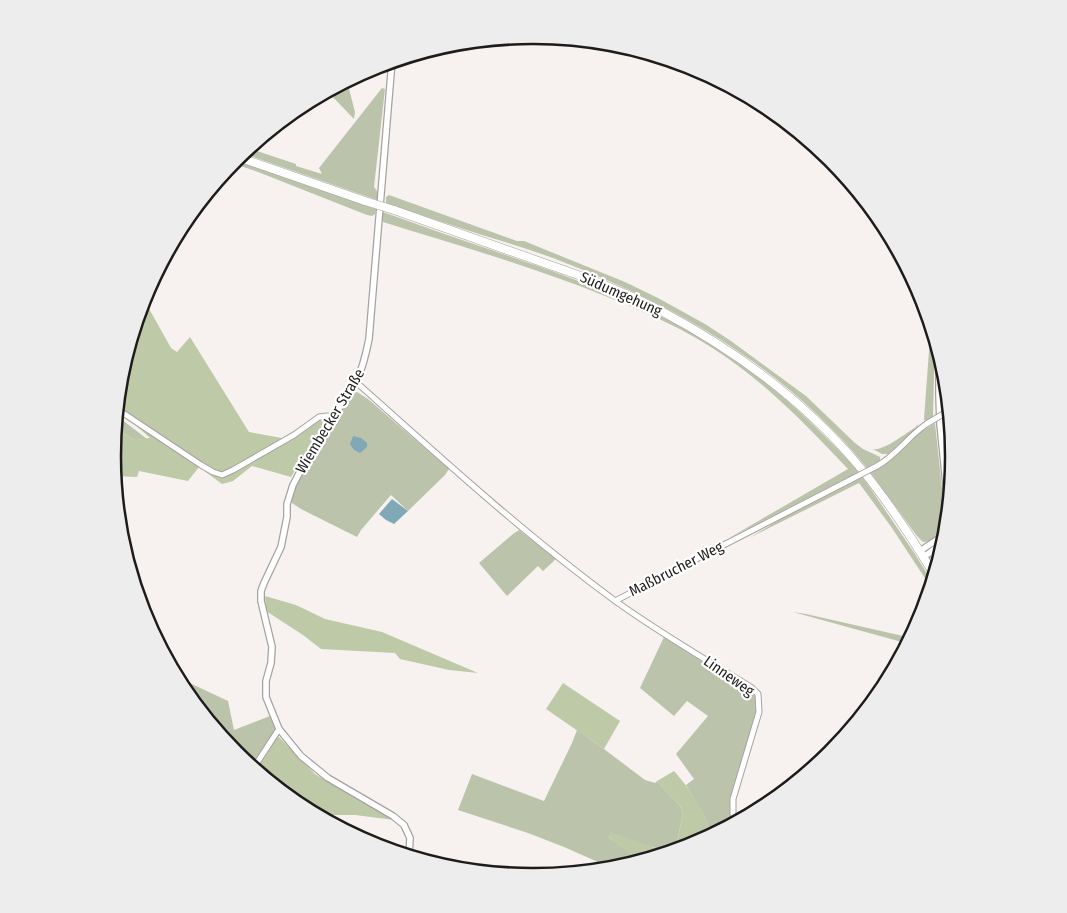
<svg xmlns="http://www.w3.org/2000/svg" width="1067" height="913" font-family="'Fira Sans Condensed',sans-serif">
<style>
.green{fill:#bbc4ab}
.forest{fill:#becaa7}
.water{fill:#80a8b6}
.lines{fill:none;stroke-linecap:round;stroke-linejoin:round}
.minor-casing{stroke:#a7a2a0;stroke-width:7}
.tertiary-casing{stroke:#a7a2a0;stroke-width:8}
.primary-casing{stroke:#a7a2a0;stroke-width:9}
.minor{stroke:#fff;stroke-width:5}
.tertiary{stroke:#fff;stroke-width:5.5}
.primary{stroke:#fff;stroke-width:8}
.minor-bridge-casing{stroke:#a7a2a0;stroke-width:7;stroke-linecap:butt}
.primary-bridge-casing{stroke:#a7a2a0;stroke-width:9;stroke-linecap:butt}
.minor-bridge{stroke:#fff;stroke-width:5}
.primary-bridge{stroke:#fff;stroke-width:8}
.labels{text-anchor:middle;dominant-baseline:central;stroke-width:4.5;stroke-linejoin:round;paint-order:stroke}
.street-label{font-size:15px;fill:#1e1c1b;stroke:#fff}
.rim{fill:none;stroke:#1e1c1b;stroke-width:2.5}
</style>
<rect width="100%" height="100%" fill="#f7f2ef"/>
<path class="green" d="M347,81L355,112L354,119L327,91Z
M382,88L385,89L374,187L377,191V200L242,153L248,148L296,164V166L322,174L319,168Z
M235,160L376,209L375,214L372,216L367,215L258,172L232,163Z
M389,195L517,241H524L625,282L658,298L705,324L731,341L806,396L855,443L863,449L880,457V461L867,468C786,370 685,310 568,264C539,252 508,243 479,234C447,224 416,213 386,203V197Z
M383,212C425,227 467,242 509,256C584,282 660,309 726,354C776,387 819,428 859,472L729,538L848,469C810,429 770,387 723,355C687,330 646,312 605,296C533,267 457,245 383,222Z
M931,323L935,335L933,417L925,421L924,419Z
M944,364C948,378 950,393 948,408L943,411Z
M357,392L368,399L449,469L445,475L408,511L391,495L361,530L357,537L301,509L292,503V493L298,478L350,394Z
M951,413L955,457L951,493L944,417Z
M116,415L147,439L135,440L115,429Z
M918,423L917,428L914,431L888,454H882L873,449C884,451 906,433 916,427Z
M935,423L945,517C943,529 936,542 923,542L917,536L870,472L915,436Z
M862,476L915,554L933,583L932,589L892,528L859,483L749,538L791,513Z
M519,530L556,559L543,571L538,566L507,596L479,563L513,534Z
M793,612L806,614L912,638L909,644Z
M664,637L753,694L757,698V707L755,720L731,800L730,812L734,825L711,837C708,819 696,801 686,785L694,779L676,754L708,716L687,701L674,716L640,688Z
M175,676L228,701L234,730L270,716L275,729L274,733L252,768L235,754L183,690Z
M577,730L604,749L645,780L655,783L657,781L680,806L683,813L676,848L669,851L608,837L631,853L624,867L616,870L564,847L528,833L458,810L472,774L544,801L572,743Z"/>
<path class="forest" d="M143,297L147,305L171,348L177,352L190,337L249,432L282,438L320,415L325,418L321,428L291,477L252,466L233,481L222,484L199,467L188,481L139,471L137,477L114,476L112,456L115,429L135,440L150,438L117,408L120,374Z
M265,596L296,605L325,619L382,632L478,673L449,670L400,659L395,653L321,649L303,635L266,611Z
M563,683L620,721L604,749L546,709Z
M277,735L315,774L394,820L355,815H323L321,819L299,807L255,770Z
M674,771C690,789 707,813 711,837L695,846L624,867L630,853L608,837L611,832L657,849L668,851L676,848L683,813L680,806L657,781Z"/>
<path class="water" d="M353,436L361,438L367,443V447L360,453L354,450L350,444Z
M392,499L408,511L394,524L386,520L379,514Z"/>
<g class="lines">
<g class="minor-casing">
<path id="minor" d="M356,382C440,457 523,533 614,600C658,632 705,659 752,688L758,694L759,712L733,799V814L737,824
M117,409L201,465L213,472L222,475L233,470L294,435L319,417L327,416L332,417
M877,466C897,455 909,435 928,423
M615,601L850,480
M253,769L279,729"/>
</g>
<g class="tertiary-casing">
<path id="tertiary" d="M392,61L369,339C366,354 363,368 356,382L308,456L293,485L287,504V517L281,547L264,583L261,591V601L272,647L271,663L266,681V697L279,729L301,756L328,778L393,816L404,825L410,838L409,857
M939,349V395L940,424L949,514
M920,551L938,539L944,534
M923,557C940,547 941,543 948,526
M935,573L933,559L937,548"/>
</g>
<g class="primary-casing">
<path id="primary" d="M238,157L365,201
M394,210C444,228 494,245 544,263C584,277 625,291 663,312C736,351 804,401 858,465C887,499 912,538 935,576"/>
</g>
<use href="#minor" class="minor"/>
<use href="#tertiary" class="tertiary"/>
<use href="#primary" class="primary"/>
<g class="minor-bridge-casing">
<path id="minor-bridge" d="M928,423L950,410
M850,480L877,466"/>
</g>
<g class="primary-bridge-casing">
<path id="primary-bridge" d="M365,201L394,210"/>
</g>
<use href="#minor-bridge" class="minor-bridge"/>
<use href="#primary-bridge" class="primary-bridge"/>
</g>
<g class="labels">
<g class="street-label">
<text transform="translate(621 294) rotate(24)">Südumgehung</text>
<text transform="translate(330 421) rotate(-59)">Wiembecker Straße</text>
<text transform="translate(676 569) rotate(-27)">Maßbrucher Weg</text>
<text transform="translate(729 676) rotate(35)">Linneweg</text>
</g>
</g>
<path d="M0 0H1067V913H0ZM121 456a412 412 0 1 1 824 0a412 412 0 1 1-824 0Z" fill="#ededed" fill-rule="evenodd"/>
<path class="rim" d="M121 456a412 412 0 1 1 824 0a412 412 0 1 1-824 0Z"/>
</svg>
